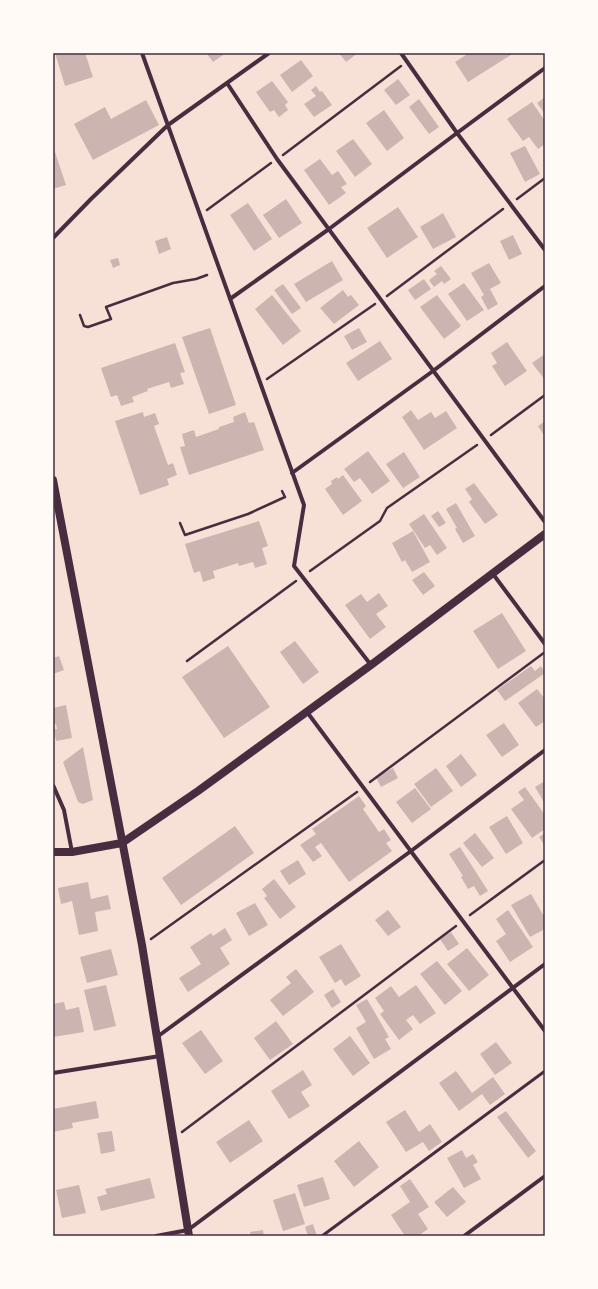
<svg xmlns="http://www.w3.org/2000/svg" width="598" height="1289" font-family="Helvetica,sans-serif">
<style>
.building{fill:#ccb4b1}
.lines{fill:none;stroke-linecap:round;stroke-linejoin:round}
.path{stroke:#4a2c40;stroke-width:2.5}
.service{stroke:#4a2c40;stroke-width:3}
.minor{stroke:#4a2c40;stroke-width:4}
.secondary{stroke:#4a2c40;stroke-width:8}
.neatline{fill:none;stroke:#4a2c40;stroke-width:1.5}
</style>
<rect width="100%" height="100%" fill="#f7e1d7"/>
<path class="building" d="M55,53H85L93,77L65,86Z
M208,53H226L213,62L207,54Z
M339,53H358L346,62Z
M469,53H514L468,82L455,62Z
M301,60L313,76L292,92L280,75Z
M398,79L410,95L396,105L384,90Z
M272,81L288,102L285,105L288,110L279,117L274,110L270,112L256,92Z
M316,86L320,92L322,91L332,105L314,117L304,104L316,96L311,90Z
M545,97V114L537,103Z
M419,99L439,127L429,134L409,107Z
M146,100L159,125L93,160L74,124L105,107L111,119Z
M532,102L545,121V144L538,149L529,137L523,141L507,119Z
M384,110L404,138L387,151L366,123Z
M353,139L372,164L355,177L336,151Z
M53,146L66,185L53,189Z
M525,146L540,174L525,182L510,153Z
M320,159L332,175L338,171L347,184L341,187L346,193L329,205L304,170Z
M286,199L302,223L279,238L263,215Z
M248,203L272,239L254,251L230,215Z
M398,207L418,237L387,258L367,228Z
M443,213L456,237L433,249L420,227Z
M513,235L522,254L509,260L500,241Z
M167,237L171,249L159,254L155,241Z
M118,258L120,265L113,268L110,260Z
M332,261L343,280L306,302L294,284Z
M489,263L501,283L490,289L498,304L488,310L481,297L484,295L471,273Z
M441,266L451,279L444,284L442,281L434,287L429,280L437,274L434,271Z
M424,279L431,289L415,300L408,290Z
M464,283L484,310L467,321L448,294Z
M283,284L301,308L292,314L274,290Z
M343,290L348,297L351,295L359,305L334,324L320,308Z
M272,295L301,331L283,345L255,309Z
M437,295L461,326L444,339L420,307Z
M210,328L236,405L209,414L182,337Z
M359,328L367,342L352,350L344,336Z
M380,341L392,359L358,381L346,363Z
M507,342L527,371L505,386L492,366L497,363L491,353Z
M175,343L185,372L180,373L184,384L171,388L169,382L147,389L148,391L132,397L134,402L121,406L117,395L111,397L101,368Z
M545,354V380L532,363Z
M411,410L418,420L431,412L435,418L446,411L457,428L424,450L402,417Z
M143,412L144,417L155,413L159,424L154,426L168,465L173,463L177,475L167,479L169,485L140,495L115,421Z
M245,412L249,423L254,422L264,450L189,475L180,447L185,446L182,434L194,430L196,437L219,429V427L234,422L233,417Z
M545,421V437L538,426Z
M368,451L390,481L372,494L360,478L354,482L344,469Z
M404,452L420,477L403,488L386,464Z
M343,475L362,501L343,515L325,489L332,484L331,481L337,477L338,479Z
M474,483L498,515L485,524L469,502L472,499L465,489Z
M456,503L475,536L463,543L455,529L457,528L446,509Z
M438,511L446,523L439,527L431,516Z
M424,514L447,548L437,555L430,545L425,548L409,524Z
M259,521L268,546L262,548L267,564L255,568L253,562L239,566L238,563L213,571L215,578L203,582L200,571L194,573L185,544Z
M413,531L430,562L412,572L405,560L402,562L392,543Z
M424,572L435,586L423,595L412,580Z
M379,593L388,606L376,614L386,627L370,639L345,605L361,594L367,602Z
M502,613L526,651L498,669L473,631Z
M295,641L319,672L303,684L280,652Z
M228,646L270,707L224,738L182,677Z
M59,656L64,670L53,674V658Z
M531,666L535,671L541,666L545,673L505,701L497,690Z
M537,689L545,699V721L536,727L518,703Z
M66,705L72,738L56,741L54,729H57L56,724L53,725V708Z
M504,723L519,745L502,757L486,735Z
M83,747L93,800L83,804L78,802L63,762Z
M461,754L477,775L461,787L446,766Z
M393,768L398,778L381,787L376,777Z
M436,768L453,791L431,807L414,784Z
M545,781V804L535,787Z
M525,787L545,815V829L532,838L511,809L524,800L518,792Z
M415,788L431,809L412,823L396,802Z
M359,796L366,806L363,809L379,832L384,829L391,840L386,843L392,851L349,882L321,843L315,847L322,856L313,862L300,845L316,834L312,829Z
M507,816L523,843L506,854L489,827Z
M235,826L254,853L181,905L162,878Z
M475,833L494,858L482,867L463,843Z
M545,833V846L539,837Z
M460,847L488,891L480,896L474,886L468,889L461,877L463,876L449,854Z
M298,860L306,874L289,885L280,871Z
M274,879L296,907L280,919L264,898L267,896L262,889Z
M88,882L91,899L108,895L111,909L95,912L98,931L79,935L72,901L61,904L58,888Z
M531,894L545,918V929L530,937L511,905Z
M255,903L268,925L249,936L236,913Z
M388,910L401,927L388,936L375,920Z
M508,910L533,947L510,962L496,941L506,934L496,919Z
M225,928L232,940L220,948L230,964L188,992L179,978L201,964L190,947L211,933L213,936Z
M451,932L459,944L448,951L440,939Z
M341,944L361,976L345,986L341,979L335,983L319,957Z
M467,948L489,975L469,991L447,964Z
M111,949L118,975L87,983L80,957Z
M437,961L462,991L445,1005L420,974Z
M296,969L314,992L283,1016L270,1000L291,983L286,977Z
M106,985L116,1026L94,1031L84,990Z
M416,985L436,1013L420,1024L413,1015L406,1020L413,1029L399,1040L380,1014L384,1011L375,998L391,986L399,997Z
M333,989L341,1002L332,1008L324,995Z
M367,999L389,1037L385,1039L391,1049L374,1059L356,1028L366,1022L356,1005Z
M64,1002L66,1010L79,1007L84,1032L53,1037V1004Z
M276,1021L293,1044L270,1060L254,1038Z
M201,1030L223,1061L205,1074L182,1043Z
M350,1036L370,1063L353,1076L333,1049Z
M496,1042L512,1063L495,1075L480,1054Z
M303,1070L312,1085L301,1092L310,1106L289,1119L271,1091Z
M456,1071L472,1093L493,1077L505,1094L490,1105L482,1094L459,1111L439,1083Z
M96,1101L99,1118L72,1123L73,1128L53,1132V1109Z
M405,1110L419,1132L430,1124L442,1142L429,1151L423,1142L406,1152L386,1122Z
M506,1111L536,1151L528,1158L497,1117Z
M249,1120L263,1141L230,1163L216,1142Z
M112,1131L115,1151L101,1154L97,1133Z
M359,1141L379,1167L354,1187L334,1161Z
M462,1150L466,1158L473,1154L478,1162L473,1165L481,1179L464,1188L447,1158Z
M323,1177L330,1199L304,1207L297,1185Z
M150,1178L155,1198L101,1211L97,1197L107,1194L105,1189Z
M410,1179L429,1207L418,1214L428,1229L418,1236H405L391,1215L410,1202L400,1186Z
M79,1185L86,1213L62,1218L56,1190Z
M453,1187L466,1202L447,1217L434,1202Z
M295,1193L305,1224L283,1231L273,1200Z
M313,1224L317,1236H308L305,1227Z
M263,1230L264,1236H251L250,1232Z"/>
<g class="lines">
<path class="path" d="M283,155L401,66
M517,199L545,178
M207,210L271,163
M387,296L503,209
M80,315L84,326L88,327L111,319L106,307L173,283L196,279L207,275
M267,379L375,304
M491,435L545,395
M180,523L185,535L248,514L285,497L282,491
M310,571L380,521L387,508L477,445
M187,661L296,581
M370,782L545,652
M470,915L545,860
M151,939L357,792
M182,1132L456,926"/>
<path class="service" d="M322,1236L545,1071"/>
<path class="minor" d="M142,53L304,505L294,566L371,665
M401,53L457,133L545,250
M227,83L277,159L545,522
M53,238L91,199L168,125L269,53
M230,299L329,229L457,133L545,68
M292,473L433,371L545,286
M493,574L545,644
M307,712L545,1031
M53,785L64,810L72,852
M157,1037L411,851L545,750
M53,1073L160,1056
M156,1236L188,1230L545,964
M464,1236L545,1176"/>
<path class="secondary" d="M53,480L142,945L189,1236
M53,852H72L122,843L198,791L371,665L545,534"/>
</g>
<rect width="598" height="1289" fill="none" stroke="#fffaf5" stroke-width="108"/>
<rect x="54" y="54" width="490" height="1181" class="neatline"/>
</svg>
